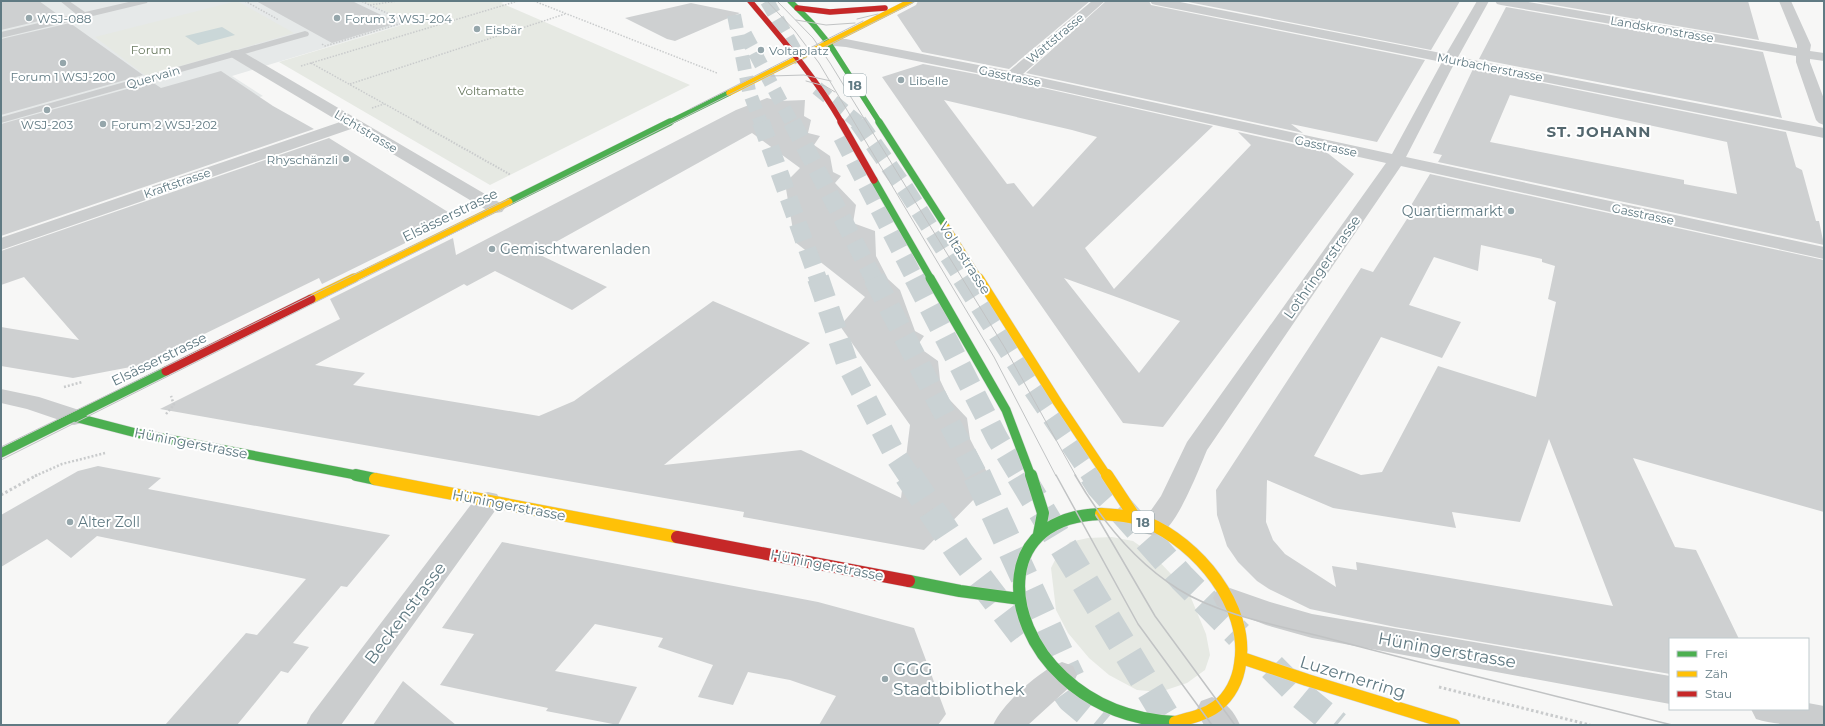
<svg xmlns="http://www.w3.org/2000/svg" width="1825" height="726" font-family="Montserrat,sans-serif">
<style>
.built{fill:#e6e9e9}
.green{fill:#e6e9e3}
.water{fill:#cad7d8}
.building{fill:#ced0d1;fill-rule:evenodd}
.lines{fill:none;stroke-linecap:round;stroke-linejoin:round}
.highway-tunnel-far3{stroke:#cad2d4;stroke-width:14;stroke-dasharray:14 7;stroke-linecap:butt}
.highway-tunnel-far2{stroke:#cad2d4;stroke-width:18;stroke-dasharray:18 9;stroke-linecap:butt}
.highway-tunnel-far1{stroke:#cad2d4;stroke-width:22;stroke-dasharray:22 11;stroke-linecap:butt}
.highway-tunnel{stroke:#cad2d4;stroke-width:28;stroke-dasharray:28 14;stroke-linecap:butt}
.fast-far3-casing{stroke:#d4d5d6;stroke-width:6}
.fast-far2-casing{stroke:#d4d5d6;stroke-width:8}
.fast-far1-casing{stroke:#d4d5d6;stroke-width:10}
.fast-casing{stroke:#d4d5d6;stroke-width:13}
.slow-far3-casing{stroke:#d4d5d6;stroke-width:6}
.slow-far2-casing{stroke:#d4d5d6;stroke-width:8}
.slow-far1-casing{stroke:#d4d5d6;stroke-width:10}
.slow-casing{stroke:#d4d5d6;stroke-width:13}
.jam-far3-casing{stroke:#d4d5d6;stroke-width:6}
.jam-far2-casing{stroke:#d4d5d6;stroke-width:8}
.jam-far1-casing{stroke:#d4d5d6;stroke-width:10}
.jam-casing{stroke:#d4d5d6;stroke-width:13}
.path-far3{stroke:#c9cbcc;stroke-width:1.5;stroke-dasharray:1.5 1.5;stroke-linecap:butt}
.path-far2{stroke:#c9cbcc;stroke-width:2;stroke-dasharray:1.5 1.5;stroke-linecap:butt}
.path-far1{stroke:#c9cbcc;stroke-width:2.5;stroke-dasharray:2 2;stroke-linecap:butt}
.path{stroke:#c9cbcc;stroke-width:3;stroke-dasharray:2.5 2.5;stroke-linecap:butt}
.lane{fill:#cbcdce;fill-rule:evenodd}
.street{fill:#cbcdce;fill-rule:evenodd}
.fast-far3{stroke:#4caf50;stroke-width:5.5}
.fast-far2{stroke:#4caf50;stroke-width:7}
.fast-far1{stroke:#4caf50;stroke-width:9}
.fast{stroke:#4caf50;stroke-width:12}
.slow-far3{stroke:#ffc107;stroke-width:5.5}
.slow-far2{stroke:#ffc107;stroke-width:7}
.slow-far1{stroke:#ffc107;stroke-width:9}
.slow{stroke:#ffc107;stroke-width:12}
.jam-far3{stroke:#c62828;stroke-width:5.5}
.jam-far2{stroke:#c62828;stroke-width:7}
.jam-far1{stroke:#c62828;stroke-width:9}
.jam{stroke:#c62828;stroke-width:12}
.tram-far1{stroke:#c1c3c4;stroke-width:1}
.tram{stroke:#c1c3c4;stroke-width:1.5}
.poi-dot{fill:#95a6ab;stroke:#fff;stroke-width:1.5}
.labels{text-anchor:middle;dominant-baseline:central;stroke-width:4;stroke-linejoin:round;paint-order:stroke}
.far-poi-label{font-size:12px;fill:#607a83;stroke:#fff;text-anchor:start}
.far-street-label{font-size:12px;fill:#607a83;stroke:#fff}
.far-park-label{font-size:12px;fill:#6a7a60;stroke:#fff}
.shield{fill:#fff;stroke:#90a2a8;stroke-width:1}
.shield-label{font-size:13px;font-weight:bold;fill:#607a83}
.poi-label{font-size:14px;fill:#607a83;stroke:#fff;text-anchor:start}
.street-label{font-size:14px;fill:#607a83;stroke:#fff}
.far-district-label{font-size:15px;font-weight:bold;letter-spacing:1px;fill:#53676e;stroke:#fff}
.near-street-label{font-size:17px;fill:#607a83;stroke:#fff}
.near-poi-label{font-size:17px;fill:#607a83;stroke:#fff;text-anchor:start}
</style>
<rect width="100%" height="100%" fill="#f7f7f6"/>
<path class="built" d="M1,1H480L232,76L263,96L1,180Z"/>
<path class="green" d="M237,1L294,33L146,76L95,37Z
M361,1H506L501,3L690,85L490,185L279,62L412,22Z
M1112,537L1133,541L1153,555L1189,593L1206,634L1210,655L1205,670L1187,683L1160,692L1137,690L1109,675L1089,658L1068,633L1056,610L1051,568L1058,554L1070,542L1088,538Z"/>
<path class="water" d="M222,27L235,35L198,45L185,36Z"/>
<path class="building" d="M1,1H39L60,16L1,30Z
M256,1H352L398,23L332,43Z
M918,1H1090L1009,69L922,52L897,15L916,5Z
M1106,1H1149L1151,5L1156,6L1425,60L1377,142L1291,124L1303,133L1026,73Z
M1183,1H1460L1431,50Z
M1531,1H1748L1759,40Z
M691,3L740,13L675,41L667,39L625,18Z
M1506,7L1763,52L1782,118L1479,59Z
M70,23L143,75L1,115V39Z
M923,64L1012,81L1213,126L1085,248L1114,289L1251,145L1238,132L1325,151L1354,174L1163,427L1123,423L882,77ZM944,100L1072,130L1097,137L1033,207L1014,183L1007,184ZM1064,278L1122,299L1180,321L1139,373Z
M1473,69L1786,132L1796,167L1802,170L1816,221H1819L1824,245L1438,162L1442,155L1433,153ZM1510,95L1727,142L1737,194L1684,184V180L1490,142Z
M221,71L273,106L314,129L1,236V124L152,82L161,88Z
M767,98L779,101L805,100L804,116L811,120L808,133L820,136L814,145L830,156L833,172L841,176L835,183L856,205L853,223L875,231L876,256L888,279L900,290L915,331L924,336L917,346L938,361L940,380L949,399L967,418L970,439L994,486L982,491L924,550L743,517L744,512L160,409L340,319L330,299L453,238L456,255L736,110ZM752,133L800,168L785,183L795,242L865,297L840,326L910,425L901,498L801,450L664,465L810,343L713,301L574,401L539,416L353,385L365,373L315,365L464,284L467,286L495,271L572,310L607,287L536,253Z
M329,138L448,212L450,221L322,284L319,278L141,365L73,378L1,366V327L79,340L24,277L1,285V251Z
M1430,174L1824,260V512L1633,458L1675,547L1696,550L1739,639H1670V674L1395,627L1310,609L1269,589L1257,581L1238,562L1227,546L1217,515L1216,490L1361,268L1373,272L1414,208L1410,207ZM1481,245L1542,259V262L1555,266L1548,299L1556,302L1536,397L1438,366L1382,472L1361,475L1314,456L1381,337L1442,358L1461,322L1409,305L1434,257L1478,271ZM1549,439L1613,606L1356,562L1357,570L1332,566L1336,587L1285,554L1273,540L1266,522L1267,480L1333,508L1456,528L1452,512L1520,522Z
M98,466L161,478L148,489L390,535L347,587L341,586L293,643L309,647L288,673L281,671L237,725H165L246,633L257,635L306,579L97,536L71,558L47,539L1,567V515L78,471Z
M502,542L818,602L914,628L946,714L938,725H819L836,696L790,680L748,672L733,705L698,697L713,665L658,647L663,638L595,624L555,671L637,687L618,725L546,711L548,708L440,685L474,634L442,628Z
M403,681L456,725H373Z"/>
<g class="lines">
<path class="highway-tunnel-far3" d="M767,1L801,61
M734,15L749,91L761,123
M745,34L792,123
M817,88L859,123"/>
<path class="highway-tunnel-far2" d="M761,122L818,279
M792,122L874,279
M858,122L906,190L963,279
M842,137L915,279"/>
<path class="highway-tunnel-far1" d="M818,278L847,363L895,455L909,476
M874,278L977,476
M915,278L997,438L1020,476
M963,278L1032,386L1093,476"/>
<path class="highway-tunnel" d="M908,475L960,553L1028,642
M977,475L1071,678
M1020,475L1171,725
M1093,475L1100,486L1182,578L1239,635
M1272,667L1297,692L1337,725
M1066,692L1071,699L1102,725"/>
<g class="fast-far3-casing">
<path id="fast-far3" d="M790,1L812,23L830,45L880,123
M668,123L729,93"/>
</g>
<g class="fast-far2-casing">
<path id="fast-far2" d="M879,122L945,225
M874,180L931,279
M509,202L670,122"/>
</g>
<g class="fast-far1-casing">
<path id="fast-far1" d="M930,278L1006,410L1031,476
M74,417L136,433L361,476
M1,453L166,371"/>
</g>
<g class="fast-casing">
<path id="fast" d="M356,475L375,479
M1031,475L1043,513L1039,534
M1101,514C997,517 1001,620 1063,677C1094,706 1133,720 1175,722
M909,581L960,591L1020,599"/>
</g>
<g class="slow-far3-casing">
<path id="slow-far3" d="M729,93L911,1"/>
</g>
<g class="slow-far2-casing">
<path id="slow-far2" d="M945,225L979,279
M352,279L509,202"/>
</g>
<g class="slow-far1-casing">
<path id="slow-far1" d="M979,278L1058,403L1107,476
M311,299L354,278"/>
</g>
<g class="slow-casing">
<path id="slow" d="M1107,475L1136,519
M375,479L677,537
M1101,514C1116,515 1132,516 1146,522C1197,543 1250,606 1240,664C1238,680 1230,696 1217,706C1205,715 1190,718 1175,722
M1242,658L1307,680L1454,725"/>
</g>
<g class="jam-far3-casing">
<path id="jam-far3" d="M750,1C783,40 816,78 842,123
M797,8L830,12L885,8"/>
</g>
<g class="jam-far2-casing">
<path id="jam-far2" d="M841,122L874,180"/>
</g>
<g class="jam-far1-casing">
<path id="jam-far1" d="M166,371L311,299"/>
</g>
<g class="jam-casing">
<path id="jam" d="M677,537L909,581"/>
</g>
<path class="path-far3" d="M245,1L279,20
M534,1L717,73
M370,5L397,1
M322,44L325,46L406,22L361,1
M311,63L419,123
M301,66L518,1
M350,84L565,14
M372,108L384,104"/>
<path class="path-far2" d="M417,122L511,175"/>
<path class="path-far1" d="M64,387L82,382
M166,414L174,405L171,396
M35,476L62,464L105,453"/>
<path class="path" d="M1,495L37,475
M1439,687L1590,725"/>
<path class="lane" d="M60,1H69L85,12L133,1H148L147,3L1,38V32L76,14Z
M305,31L308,32L309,34L308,36L1,123V117Z"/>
<path class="street" d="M1092,1H1105L1023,74L1392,154L1442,62L1156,5L1152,4L1150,1H1175L1446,54L1477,1H1489L1458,57L1824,128V138L1454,64L1406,157L1824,247V259L1401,166L1207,450C1199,469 1178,524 1161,533C1155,537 1150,535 1144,533L1140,526L1161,496L1187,442L1386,163L1012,80L846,47L823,45L821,42L823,39H846L1009,71Z
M1495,1H1522L1797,48V45L1779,1H1791L1811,45L1810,51L1824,53V61L1810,59V62L1824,99V125L1819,123L1816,120L1796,62V56L1501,5L1497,4Z
M236,50L241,51L502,204L505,208L502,212L496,213L490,212L351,129L1,250V238L340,122L231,57L229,54L231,51Z
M1,389L39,397L82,411L86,417L82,423L74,425L27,409L1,403Z
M488,492L497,494L501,501L497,508L341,725H306L311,715L479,494Z
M1227,587L1270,602L1312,614L1670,676V704L1312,638L1266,625L1217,606L1213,598L1217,590Z
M1062,662L1073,666L1077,675L1073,684L1028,725H993C1003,703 1040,670 1062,662Z
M1212,697C1226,702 1234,711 1240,725H1204L1196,711L1201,701Z
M1808,703L1824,706V725C1801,725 1778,726 1756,719L1751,709H1808Z"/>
<use href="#fast-far3" class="fast-far3"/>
<use href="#fast-far2" class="fast-far2"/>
<use href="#fast-far1" class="fast-far1"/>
<use href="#fast" class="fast"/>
<use href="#slow-far3" class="slow-far3"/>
<use href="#slow-far2" class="slow-far2"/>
<use href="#slow-far1" class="slow-far1"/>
<use href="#slow" class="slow"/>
<use href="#jam-far3" class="jam-far3"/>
<use href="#jam-far2" class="jam-far2"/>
<use href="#jam-far1" class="jam-far1"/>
<use href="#jam" class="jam"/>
<path class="tram-far1" d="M767,1L795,31L819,63L994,357L1056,476
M777,1L813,38L830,63L1005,348L1076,476
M857,19L878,14
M796,20L826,25L855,23
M771,76L804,75L831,81
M806,81L825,86L835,92
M690,109L863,21
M1,447L509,199
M1,460L916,1"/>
<path class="tram" d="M1056,475L1138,624L1212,725
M1075,475C1101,520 1134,561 1178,589C1219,615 1280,626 1327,638C1442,669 1557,696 1672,725
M1096,515L1155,616L1235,725"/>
</g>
<g class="poi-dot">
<circle cx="29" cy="18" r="4"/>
<circle cx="337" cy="18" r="4"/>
<circle cx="477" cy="29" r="4"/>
<circle cx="761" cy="50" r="4"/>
<circle cx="63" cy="63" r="4"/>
<circle cx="901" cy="80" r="4"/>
<circle cx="47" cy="110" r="4"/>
<circle cx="103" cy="124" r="4"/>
<circle cx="346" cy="159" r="4"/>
<circle cx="1511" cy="211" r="4"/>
<circle cx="492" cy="249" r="4"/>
<circle cx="70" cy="522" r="4"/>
<circle cx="885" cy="679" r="4"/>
</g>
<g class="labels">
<g class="far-poi-label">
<text x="37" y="18">WSJ-088</text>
<text x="345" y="18">Forum 3 WSJ-204</text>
<text x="485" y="29">Eisbär</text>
<text x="769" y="50">Voltaplatz</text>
<text x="63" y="76" text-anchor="middle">Forum 1 WSJ-200</text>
<text x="909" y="80">Libelle</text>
<text x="47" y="124" text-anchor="middle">WSJ-203</text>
<text x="111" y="124">Forum 2 WSJ-202</text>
<text x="338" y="159" text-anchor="end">Rhyschänzli</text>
</g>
<g class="far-street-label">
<text transform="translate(1662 29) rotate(10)">Landskronstrasse</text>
<text transform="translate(1055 38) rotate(-40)">Wattstrasse</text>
<text transform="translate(1490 67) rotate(11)">Murbacherstrasse</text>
<text transform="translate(1010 76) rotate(12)">Gasstrasse</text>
<text transform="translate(153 77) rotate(-16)">Quervain</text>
<text transform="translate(366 131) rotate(31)">Lichtstrasse</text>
<text transform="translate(1326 146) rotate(12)">Gasstrasse</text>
<text transform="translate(177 183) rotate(-19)">Kraftstrasse</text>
<text transform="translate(1643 214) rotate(12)">Gasstrasse</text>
</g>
<g class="far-park-label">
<text x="151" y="49">Forum</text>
<text x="491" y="90">Voltamatte</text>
</g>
<g class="shield">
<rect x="844" y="74" width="22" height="22" rx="3"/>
<rect x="1132" y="511" width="22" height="22" rx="3"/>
</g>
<g class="shield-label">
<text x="855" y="85">18</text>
<text x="1143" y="522">18</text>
</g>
<g class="poi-label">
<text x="1503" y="211" text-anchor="end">Quartiermarkt</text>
<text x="500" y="249">Gemischtwarenladen</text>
<text x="78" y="522">Alter Zoll</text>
</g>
<g class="street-label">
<text transform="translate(450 215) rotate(-26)">Elsässerstrasse</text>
<text transform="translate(965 258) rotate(57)">Voltastrasse</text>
<text transform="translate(1322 267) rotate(-55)">Lothringerstrasse</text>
<text transform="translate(159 359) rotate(-26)">Elsässerstrasse</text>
<text transform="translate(191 443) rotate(11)">Hüningerstrasse</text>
<text transform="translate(509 505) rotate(11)">Hüningerstrasse</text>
<text transform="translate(827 565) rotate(11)">Hüningerstrasse</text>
</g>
<g class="far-district-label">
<text x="1599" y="131">ST. JOHANN</text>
</g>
<g class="near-street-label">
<text transform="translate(405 613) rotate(-53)">Beckenstrasse</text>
<text transform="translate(1447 650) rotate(10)">Hüningerstrasse</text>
<text transform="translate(1353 677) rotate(17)">Luzernerring</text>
</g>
<g class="near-poi-label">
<text x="893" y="669">GGG<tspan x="893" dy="20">Stadtbibliothek</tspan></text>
</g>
</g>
<rect width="1825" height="726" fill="none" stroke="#607a83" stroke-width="4"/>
<rect x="1669" y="638" width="140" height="72" fill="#ffffff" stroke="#bfcacd"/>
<rect x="1677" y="651" width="20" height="6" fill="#4caf50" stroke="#bfcacd"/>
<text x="1705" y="658" font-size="12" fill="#607a83">Frei</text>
<rect x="1677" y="671" width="20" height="6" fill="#ffc107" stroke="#bfcacd"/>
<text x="1705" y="678" font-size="12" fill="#607a83">Zäh</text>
<rect x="1677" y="691" width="20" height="6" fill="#c62828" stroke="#bfcacd"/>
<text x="1705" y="698" font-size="12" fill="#607a83">Stau</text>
</svg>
